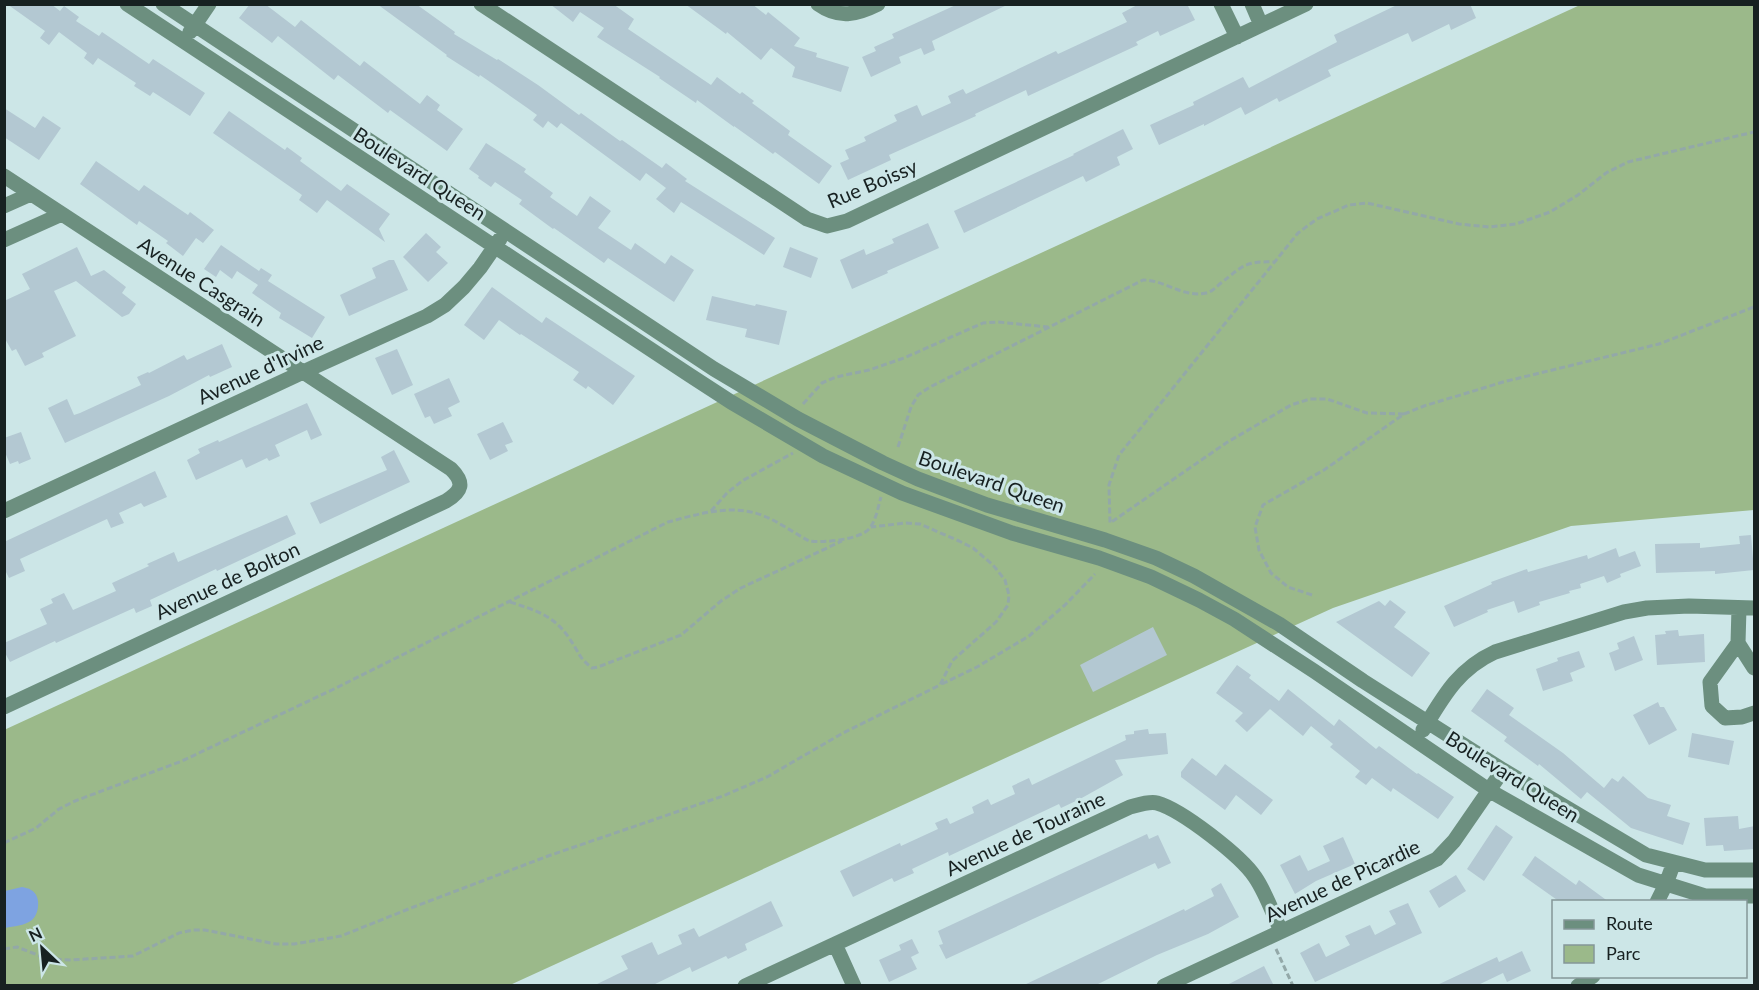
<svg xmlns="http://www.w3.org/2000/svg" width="1759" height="990" font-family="Lato,sans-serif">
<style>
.green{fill:#9bb98a}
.water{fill:#7ea3e1}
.building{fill:#b3c8d2}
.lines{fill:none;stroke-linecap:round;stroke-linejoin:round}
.path{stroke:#93a8a8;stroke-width:3;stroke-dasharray:6 3;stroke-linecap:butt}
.minor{stroke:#6c8f7f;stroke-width:15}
.labels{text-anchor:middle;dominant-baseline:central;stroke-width:6;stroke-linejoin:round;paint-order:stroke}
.street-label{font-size:20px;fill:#172121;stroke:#cce6e7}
</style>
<rect width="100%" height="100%" fill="#cce6e7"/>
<path class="green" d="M1580,5H1754V510L1571,526L1333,608L510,985H5L4,730Z"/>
<path class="water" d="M22,887C25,888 29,888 31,890C41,895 40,913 32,920C24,926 14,926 5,928V891Z"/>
<path class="building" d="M7,4H51L60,11L64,6L79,17L76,21L99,36L102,32L149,64L153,59L205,93L190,116L153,92L150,96L134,86L136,83L98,58L93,65L84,58L87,53L59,32L49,45L40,38L45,31Z
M250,4H265L295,27L301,20L360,66L364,61L420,104L427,95L440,105L437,110L463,129L447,151L390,110L388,113L338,75L334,80L278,36L272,43L239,18Z
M377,4H416L455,32L454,34L497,60L498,59L538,85L579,115L581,113L620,141L622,140L662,168L666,163L687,179L685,181L775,238L764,255L681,202L674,213L656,199L666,188L646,173L640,181L561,123L557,128L548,121L543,128L533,120L537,115L526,107L480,75L479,77L446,56L447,55Z
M550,4H613L634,19L628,29L711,85L717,77L740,94L742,92L754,101L752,103L790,131L788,135L832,166L819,184L775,152L773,154L734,126V127L697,100L696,103L659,78L660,77L597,37L604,28L580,12L573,22Z
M685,4H752L766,15L768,12L800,38L794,46L817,53L816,57L849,67L841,92L792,77L795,67L771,48L761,60L727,32L726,34Z
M958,4H1009L932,41L935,50L924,55L921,48L899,57L901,63L871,77L862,57L876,51L874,47L894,38L892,34Z
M1139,4H1187L1195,20L1160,36L1158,31L1136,42L1138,45L1028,96L1026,90L975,114L976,116L889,155L891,160L848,180L840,163L849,159L845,150L866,141L864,137L897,121L894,115L917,105L922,116L951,103L948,96L963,89L966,94L1056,51L1058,54L1127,22L1122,13Z
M1399,4H1470L1476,18L1451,30L1449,24L1412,42L1408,33L1328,70L1331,76L1279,102L1277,98L1245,115L1241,107L1204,126V124L1159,145L1150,125L1194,105L1193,102L1243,77L1249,88L1337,42L1334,35Z
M4,108L35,128L43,116L61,128L39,160L4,137Z
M229,111L285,150L287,147L302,158L300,161L341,191L347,184L390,214L379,229L385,242L327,200L317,213L299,200L302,195L213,133Z
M1123,129L1133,149L1117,157L1120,165L1086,182L1083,176L964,233L954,211L1074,155L1073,154Z
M486,143L526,169L524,172L553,193L550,197L577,216L590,196L611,211L598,228L631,250L635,243L665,264L671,255L694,270L674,302L608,258L604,263L554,228L553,229L519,204L522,200L495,182L491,187L478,178L479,176L469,169Z
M96,161L139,191L144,185L188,215L190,212L214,230L203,243L196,238L183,256L166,243L168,241L139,221L137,225L80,184Z
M928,223L939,248L887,271L888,273L852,289L840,260L864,249L866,255L894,243L892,239Z
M426,233L441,247L436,252L448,263L428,282L403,257Z
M221,245L259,271L261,268L272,275L268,281L325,317L312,338L279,318L281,313L252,293L258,285L237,271L232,279L220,270L216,277L204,269Z
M77,247L91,276L104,270L126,287L122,293L136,304L129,314L122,317L76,281L54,291L76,336L42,353L44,357L25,366L16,349L12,351L4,337V301L30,289L22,274Z
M790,247L818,258L811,278L783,267Z
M389,260H394L408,290L349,316L340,295L376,278L372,268Z
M492,287L542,323L546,317L635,376L613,405L588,386L586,389L573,380L579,372L521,334L520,335L499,320L484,340L464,325Z
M712,296L755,306L756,304L787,311L779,345L745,337L747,329L706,320Z
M222,344L232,367L210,377L209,375L169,396L65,443L48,408L67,399L74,415L80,413L141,385L137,377L148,372L149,373L184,355L187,360Z
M397,349L413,385L392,395L375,358Z
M449,378L460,402L448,408L452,416L434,424L430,416L425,418L414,394Z
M307,403L322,435L311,440L307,430L275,445L280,456L269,461L267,458L246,468L242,459L196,480L187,460L200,453L198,449L218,440L219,442Z
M503,422L513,442L505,445L508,451L490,460L477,434Z
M21,432L31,459L19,464L18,461L10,464L4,450V438Z
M394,450L410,482L320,524L310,503L387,470L381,457Z
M155,471L167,497L144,507L141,503L119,513L124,523L111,528L107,519L20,559L25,571L9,578L4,568V542Z
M287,515L296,534L217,571L216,569L150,600L152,606L136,613L134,608L56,643L55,641L10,662L4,651V643L47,624L40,609L53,603L51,599L64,593L73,610L116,591L112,583L149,566L147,564L174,552L178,562Z
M1751,535L1754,570L1715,574V571L1656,573L1655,544L1700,543V548L1740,544L1739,536Z
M1616,548L1619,557L1635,551L1641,566L1620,574L1621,577L1607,583L1604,576L1580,584L1581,588L1569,591L1570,593L1539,602L1540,605L1518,613L1514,601L1487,610L1488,612L1454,627L1444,606L1492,584L1491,582L1527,569L1528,572L1587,555L1588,559Z
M1390,600L1406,612L1394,627L1430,653L1412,677L1336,622L1379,601L1385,606Z
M1153,627L1167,655L1093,692L1080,665Z
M1678,630L1679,636L1704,634L1705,662L1657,665L1655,635L1666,634L1665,631Z
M1634,636L1643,660L1615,671L1609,653L1619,649L1617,643Z
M1579,651L1585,667L1570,673L1573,681L1543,691L1536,669L1558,661L1557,658Z
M1237,665L1251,675L1249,678L1279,701L1288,689L1334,726L1339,719L1376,749L1379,746L1417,774L1418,773L1454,797L1438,819L1393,788L1391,792L1372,778L1366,785L1355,777L1360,771L1330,747L1333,744L1311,726L1303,736L1270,709L1247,732L1235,721L1243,713L1216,693Z
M1487,689L1514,708L1509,715L1563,753L1604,788L1612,778L1618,782L1623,776L1648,798L1671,805L1667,816L1690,823L1683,845L1631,828L1587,792L1581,799L1539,764L1538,766L1504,741L1507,737L1471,711Z
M1658,702L1660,707H1664L1677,730L1649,745L1633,715Z
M1148,729L1149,734L1166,733L1168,754L1115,760L1123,775L1080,799L1061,808L1059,804L949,856L948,852L912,869L914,873L894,882L892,878L853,897L840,871L900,843L901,846L938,829L935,823L947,818L950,824L974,813L972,807L988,799L991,805L1015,794L1012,786L1029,778L1032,785L1126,740L1125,735L1134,734V731Z
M1692,733L1734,741L1729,765L1688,757Z
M1192,758L1216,776L1225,764L1273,800L1261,815L1236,795L1225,810L1181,777V772Z
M1738,816L1739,829L1755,826V849L1724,851L1723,845L1706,846L1704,818Z
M1496,825L1513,837L1484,881L1467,869Z
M1147,834L1149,839L1158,835L1171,863L1158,869L1155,863L946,959L939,945L943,944L938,931Z
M1343,837L1355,864L1316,881L1295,894L1280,865L1300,855L1308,871L1330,861L1323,846Z
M1535,856L1576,885L1579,880L1609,902H1560L1522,875Z
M1456,875L1466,891L1439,908L1429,891Z
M1221,883L1239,917L1208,934L1157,955L1094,986H1022L1161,920L1184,909L1185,911L1214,896L1211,889Z
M771,901L783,926L745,944L747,950L728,959L726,956L692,972L690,967L651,986H593L628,969L621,956L652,942L658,955L682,944L678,935L694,928L699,937Z
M1408,903L1422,933L1315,982L1300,953L1319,943L1326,957L1350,945L1345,936L1370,925L1375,935L1396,924L1389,911Z
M912,939L919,953L911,957L917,969L889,982L879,960L901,950L899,945Z
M1522,951L1531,971L1507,982L1503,973L1476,986H1435L1497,957L1499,962Z
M1264,966L1274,986H1225Z"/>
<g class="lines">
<path class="path" d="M803,404L822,383L836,377L869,370L904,358L983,323L998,322L1048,327
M1404,414L1367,413L1327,399H1310L1291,405L1226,443L1110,523L1109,485L1119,455L1298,233L1317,219L1349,205L1367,203L1459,224L1489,227L1516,224L1550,212L1578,195L1606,173L1628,162L1754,132
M898,447L911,407L918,395L930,387L1143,280C1166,280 1182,298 1206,293C1212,292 1216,287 1221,283C1244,265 1245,261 1275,262
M711,511L727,493L742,481L793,453
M1312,595L1288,587L1271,573L1259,550L1255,527L1263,505L1324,470L1404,414L1424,406L1503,382L1659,344L1754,307
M510,602C534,610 554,615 569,638C579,652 578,657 592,668L598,667L681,635L721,601L741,588L842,541
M942,684L977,667L1029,636L1065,605L1095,574
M4,843L36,828L59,809L75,801L182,761L336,688L668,522C699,514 732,503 764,516C779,522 794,533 809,541C822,543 859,540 869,529C876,521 878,507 881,497
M4,949L17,947L48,959L71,960L133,956L179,933L193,930H205L276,944H294L341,936L411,908L548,856L723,796L767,777L843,733L940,685L952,661L996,622L1008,605L1009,595L1005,580L993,565L973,548L959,541L920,524L906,523L871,527
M1276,949L1293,986"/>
<path class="minor" d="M127,4L691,376L731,402L823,456L902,493L1012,533L1099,558L1151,577L1199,600L1234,619L1314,671L1490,791L1638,875L1705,896H1754
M163,4L714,369L798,419L883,463L918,479L987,505L1105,540L1156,558L1194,576L1279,624L1363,681L1503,770L1646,855L1705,870H1754
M481,4L807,219L827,226L847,221L1306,4
M818,4C839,19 856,15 878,4
M1221,4L1237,37
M1252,4L1261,25
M190,32L209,4
M4,176L451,469C465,483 462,491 446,501L4,707
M4,206L31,194
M4,240L62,214
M4,511L314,367L427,316L445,305L464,287L480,268L500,239
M1739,608L1738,643L1710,682L1712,706L1725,718L1742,717L1754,713
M1738,643L1754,668
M1423,730C1443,697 1458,669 1495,652L1624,612L1647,608L1689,606L1754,608
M1657,902L1666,884L1674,862
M835,944L854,986
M745,986L1130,807C1138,805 1149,801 1157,803C1182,810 1241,856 1255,877C1266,893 1273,914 1281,931
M1164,986L1437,859L1454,841L1503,770
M1578,986L1593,976"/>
</g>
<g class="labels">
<g class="street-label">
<text transform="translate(420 173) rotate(33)">Boulevard Queen</text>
<text transform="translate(872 183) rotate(-23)">Rue Boissy</text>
<text transform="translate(202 281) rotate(33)">Avenue Casgrain</text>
<text transform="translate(260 369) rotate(-25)">Avenue d'Irvine</text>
<text transform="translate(992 481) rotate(19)">Boulevard Queen</text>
<text transform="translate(227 580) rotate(-25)">Avenue de Bolton</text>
<text transform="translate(1513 776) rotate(32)">Boulevard Queen</text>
<text transform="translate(1025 833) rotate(-25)">Avenue de Touraine</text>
<text transform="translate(1342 880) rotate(-25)">Avenue de Picardie</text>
</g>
</g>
<rect width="1759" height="990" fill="none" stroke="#172121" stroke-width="12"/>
<rect x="1552" y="900" width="195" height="78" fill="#cce6e7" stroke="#849798" stroke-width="1.5"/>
<rect x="1564" y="920" width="30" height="9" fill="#6c8f7f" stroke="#849798" stroke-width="1.5"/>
<text x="1606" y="930" font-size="18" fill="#172121">Route</text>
<rect x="1564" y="945" width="30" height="18" fill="#9bb98a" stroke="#849798" stroke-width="1.5"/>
<text x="1606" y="960" font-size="18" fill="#172121">Parc</text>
<g transform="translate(42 948) rotate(334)" stroke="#cce6e7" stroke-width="4.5" paint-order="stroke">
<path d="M0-4.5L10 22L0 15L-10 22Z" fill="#172121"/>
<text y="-9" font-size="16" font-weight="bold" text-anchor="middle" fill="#172121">N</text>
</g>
</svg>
